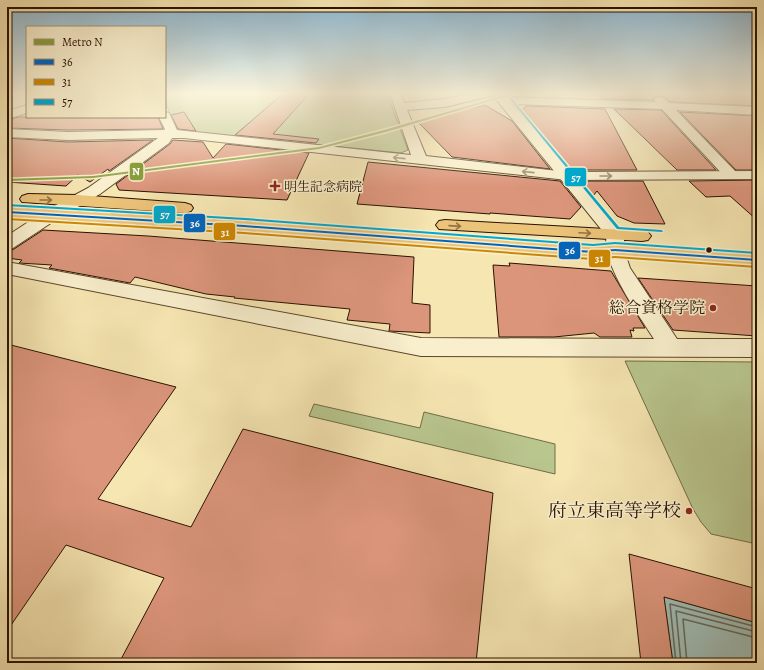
<svg xmlns="http://www.w3.org/2000/svg" width="764" height="670" font-family="Alegreya,'Noto Serif JP',serif">
<style>
.green{fill:#b9c68e;stroke:#726c47}
.water{fill:#a0bdb6;stroke:#71796d}
.lines{fill:none;stroke-linecap:round;stroke-linejoin:round}
.shore{stroke:#65685b;stroke-width:1.5}
.building{fill:#db957b;stroke:#2a1200}
.minor-casing{stroke:#5d472c;stroke-width:2}
.tertiary-casing{stroke:#5d472c;stroke-width:2}
.trunk-casing{stroke:#2a1200;stroke-width:2}
.minor{fill:#f9efcd;fill-rule:evenodd}
.tertiary{fill:#f9efcd;fill-rule:evenodd}
.trunk{fill:#ebc379;fill-rule:evenodd}
.bus-1-casing{stroke:#f9efcd;stroke-width:3}
.bus-2-casing{stroke:#f9efcd;stroke-width:3}
.bus-3-casing{stroke:#f9efcd;stroke-width:3}
.bus-1{fill:#0065bd;fill-rule:evenodd}
.bus-2{fill:#ce8800;fill-rule:evenodd}
.bus-3{fill:#00a9ce;fill-rule:evenodd}
.metro-1-casing{stroke:#f9efcd;stroke-width:3}
.metro-1{fill:#899e3d;fill-rule:evenodd}
.oneway{stroke:#9c8c71}
.oneway2{stroke:#947343}
.poi-dot{fill:#8f2418;stroke:#f9efcd;stroke-width:1.5}
.bus-dot{fill:#2a1200;stroke:#f9efcd;stroke-width:1.5}
.labels{text-anchor:middle;dominant-baseline:central;stroke-width:3;stroke-linejoin:round;paint-order:stroke}
.far-poi-label{font-size:13px;fill:#2a1200;stroke:#f9efcd;text-anchor:start}
.poi-label{font-size:16px;fill:#2a1200;stroke:#f9efcd;text-anchor:end}
.near-poi-label{font-size:19px;fill:#2a1200;stroke:#f9efcd;text-anchor:end}
.line-badge{stroke:#f9efcd;stroke-width:1.5}
.badge-label{font-size:11px;text-anchor:middle;font-weight:bold;fill:#fff}
</style>
<rect width="100%" height="100%" fill="#f6e6b2"/>
<filter id="stains"><feTurbulence type="fractalNoise" baseFrequency=".005" numOctaves="4"/><feColorMatrix values="0 0 0 0 .2 0 0 0 0 .09 0 0 0 0 .02 0 0 0 .5 -.17"/></filter>
<radialGradient id="worn" r=".72"><stop offset=".6" stop-color="#630" stop-opacity="0"/><stop offset="1" stop-color="#630" stop-opacity=".3"/></radialGradient>
<path class="green" d="M165,93H387L408,150L401,153L185,131C173,126 165,106 165,93Z
M625,361L757,362V544L711,534L701,522L693,509Z
M314,404L420,428L424,412L555,444V474L309,416Z"/>
<path class="water" d="M664,597L757,623V663H673Z"/>
<g class="lines">
<path class="shore" d="M676,663L670,604L757,627
M681,663L676,611L757,632
M687,663L683,619L757,638"/>
</g>
<path class="building" d="M284,93H310L273,134L319,139L316,143L235,135Z
M598,93H720L757,95V106L670,102L665,97L660,96L655,97L653,100L603,99Z
M485,105L512,121L550,169L452,157L416,120Z
M526,106L605,109L637,170H571L521,112Z
M614,109L661,110L716,170H677Z
M184,112L196,131L178,129L171,115Z
M680,112L757,116V170H736Z
M19,117H158L163,129L68,130L7,128V120Z
M7,138L68,142L153,140L109,171L108,169L90,182L78,175L66,186L7,182Z
M173,140L203,142L213,158L226,144L309,153L287,200L119,190L116,184L170,144Z
M368,162L560,181L581,207L570,219L490,213V214L357,204Z
M757,180V220L730,196L706,197L689,181Z
M580,181H643L665,224L634,223L617,216L597,191L593,196Z
M43,230L148,236L414,257L412,303L430,305V333L389,331L390,324L347,320L350,309L234,298L235,297L206,294L135,277L130,283L49,268L52,265L19,263L22,260L7,258V251L14,249Z
M509,263L611,271L645,328H633L634,331L630,330L632,337H600L594,333L554,337H499L493,265L510,266Z
M638,278L757,286V336L673,330Z
M7,344L176,387L98,499L191,527L243,429L493,493L476,663H119L164,578L66,545L7,631Z
M629,554L757,589V623L664,597L673,663H641Z"/>
<g class="lines">
<g class="minor-casing">
<path id="minor" d="M390,93H400L404,103L445,99L474,93H496L494,95L445,107L407,110L426,156L567,172L757,171V179L567,180L184,138H172L169,143L100,194L57,219L13,248L7,250V236L45,211L88,188L158,138L68,140L7,137V129L68,132L164,130L165,129L159,117H165V112L169,113L177,130L411,155Z
M27,105V113L7,119V111Z
M615,230L621,231L624,235V250L630,268L677,339H757V357L421,356L7,274V262L421,338L654,339C641,318 594,254 609,231Z"/>
</g>
<g class="tertiary-casing">
<path id="tertiary" d="M491,93H503L506,97L656,102L654,100L656,98C662,96 665,98 669,103L757,107V115L676,110L736,172L738,175L736,178L731,179L726,178L662,109L512,104L621,231L624,235L621,239L615,240L609,239Z"/>
</g>
<g class="trunk-casing">
<path id="trunk" d="M28,194L78,195L185,203L191,205L193,208L191,211L185,213L22,202L20,199L22,196Z
M7,207L244,221L593,246L615,244L757,254V266L615,256L593,258L244,231L7,217Z
M445,220L642,231L648,232L651,236L648,240L642,241L439,229L436,225L439,221Z"/>
</g>
<use href="#minor" class="minor"/>
<use href="#tertiary" class="tertiary"/>
<use href="#trunk" class="trunk"/>
<g class="bus-1-casing">
<path id="bus-1" d="M7,211L244,225L593,251L615,249L757,259V261L615,251L593,253L244,227L7,213Z"/>
</g>
<g class="bus-2-casing">
<path id="bus-2" d="M7,218L244,232L592,258L615,256L757,266V268L615,258L592,260L244,234L7,220Z"/>
</g>
<g class="bus-3-casing">
<path id="bus-3" d="M505,93H507L619,227L661,230L663,231L662,232L617,229Z
M7,204L245,218L593,244L615,242L757,252V254L615,244L593,246L245,220L7,206Z"/>
</g>
<use href="#bus-1" class="bus-1"/>
<use href="#bus-2" class="bus-2"/>
<use href="#bus-3" class="bus-3"/>
<g class="metro-1-casing">
<path id="metro-1" d="M513,93H518L386,132L319,149L93,178L7,181V179L93,176L319,147L384,130Z"/>
</g>
<use href="#metro-1" class="metro-1"/>
</g>
<defs><path id="oneway-shaft" d="M-6 0H5M1.5-3L5.5 0L1.5 3" fill="none" stroke-width="1.6" stroke-linecap="round" stroke-linejoin="round"/></defs>
<g class="oneway">
<use href="#oneway-shaft" transform="translate(399 158) rotate(-174)"/>
<use href="#oneway-shaft" transform="translate(528 172) rotate(-174)"/>
<use href="#oneway-shaft" transform="translate(606 176)"/>
</g>
<g class="oneway2">
<use href="#oneway-shaft" transform="translate(46 200)"/>
<use href="#oneway-shaft" transform="translate(455 226) rotate(4)"/>
<use href="#oneway-shaft" transform="translate(585 233) rotate(3)"/>
</g>
<linearGradient id="sky" x2="0" y2="1"><stop stop-color="#8bb8d4"/><stop offset="0.5" stop-color="#fbf4dc"/><stop offset="1" stop-color="#fbf4dc" stop-opacity="0"/></linearGradient>
<rect width="764" height="187" fill="url(#sky)"/>
<g class="poi-dot">
<path d="M273 180h4v4h4v4h-4v4h-4v-4h-4v-4h4z"/>
<circle cx="713" cy="308" r="4"/>
<circle cx="689" cy="511" r="4"/>
</g>
<circle class="bus-dot" cx="709" cy="250" r="3.5"/>
<g class="labels">
<g class="far-poi-label">
<text x="284" y="186">明生記念病院</text>
</g>
<g class="poi-label">
<text x="705" y="308">総合資格学院</text>
</g>
<g class="near-poi-label">
<text x="681" y="511">府立東高等学校</text>
</g>
</g>
<g class="line-badge">
<rect x="129" y="162" width="15" height="19" rx="4" fill="#899e3d"/>
<rect x="564" y="167" width="23" height="20" rx="4" fill="#00a9ce"/>
<rect x="153" y="205" width="23" height="19" rx="4" fill="#00a9ce"/>
<rect x="183" y="213" width="23" height="20" rx="4" fill="#0065bd"/>
<rect x="213" y="222" width="23" height="19" rx="4" fill="#ce8800"/>
<rect x="558" y="241" width="23" height="19" rx="4" fill="#0065bd"/>
<rect x="588" y="249" width="23" height="19" rx="4" fill="#ce8800"/>
</g>
<g class="badge-label">
<text x="136" y="175">N</text>
<text x="576" y="181">57</text>
<text x="165" y="218">57</text>
<text x="195" y="227">36</text>
<text x="225" y="236">31</text>
<text x="570" y="254">36</text>
<text x="599" y="262">31</text>
</g>
<rect width="764" height="670" fill="none" stroke="#f6e6b2" stroke-width="24"/>
<rect x="8" y="8" width="748" height="654" fill="none" stroke="#2a1200" stroke-width="2"/>
<rect x="12" y="12" width="740" height="646" fill="none" stroke="#2a1200"/>
<rect x="26" y="26" width="140" height="92" fill="#f9efcd" stroke="#a6977b"/>
<rect x="34" y="39" width="20" height="6" fill="#899e3d" stroke="#a6977b"/>
<text x="62" y="46" font-size="12" fill="#2a1200">Metro N</text>
<rect x="34" y="59" width="20" height="6" fill="#0065bd" stroke="#a6977b"/>
<text x="62" y="66" font-size="12" fill="#2a1200">36</text>
<rect x="34" y="79" width="20" height="6" fill="#ce8800" stroke="#a6977b"/>
<text x="62" y="86" font-size="12" fill="#2a1200">31</text>
<rect x="34" y="99" width="20" height="6" fill="#00a9ce" stroke="#a6977b"/>
<text x="62" y="106" font-size="12" fill="#2a1200">57</text>
<rect width="100%" height="100%" filter="url(#stains)"/>
<rect width="100%" height="100%" fill="url(#worn)"/>
</svg>
